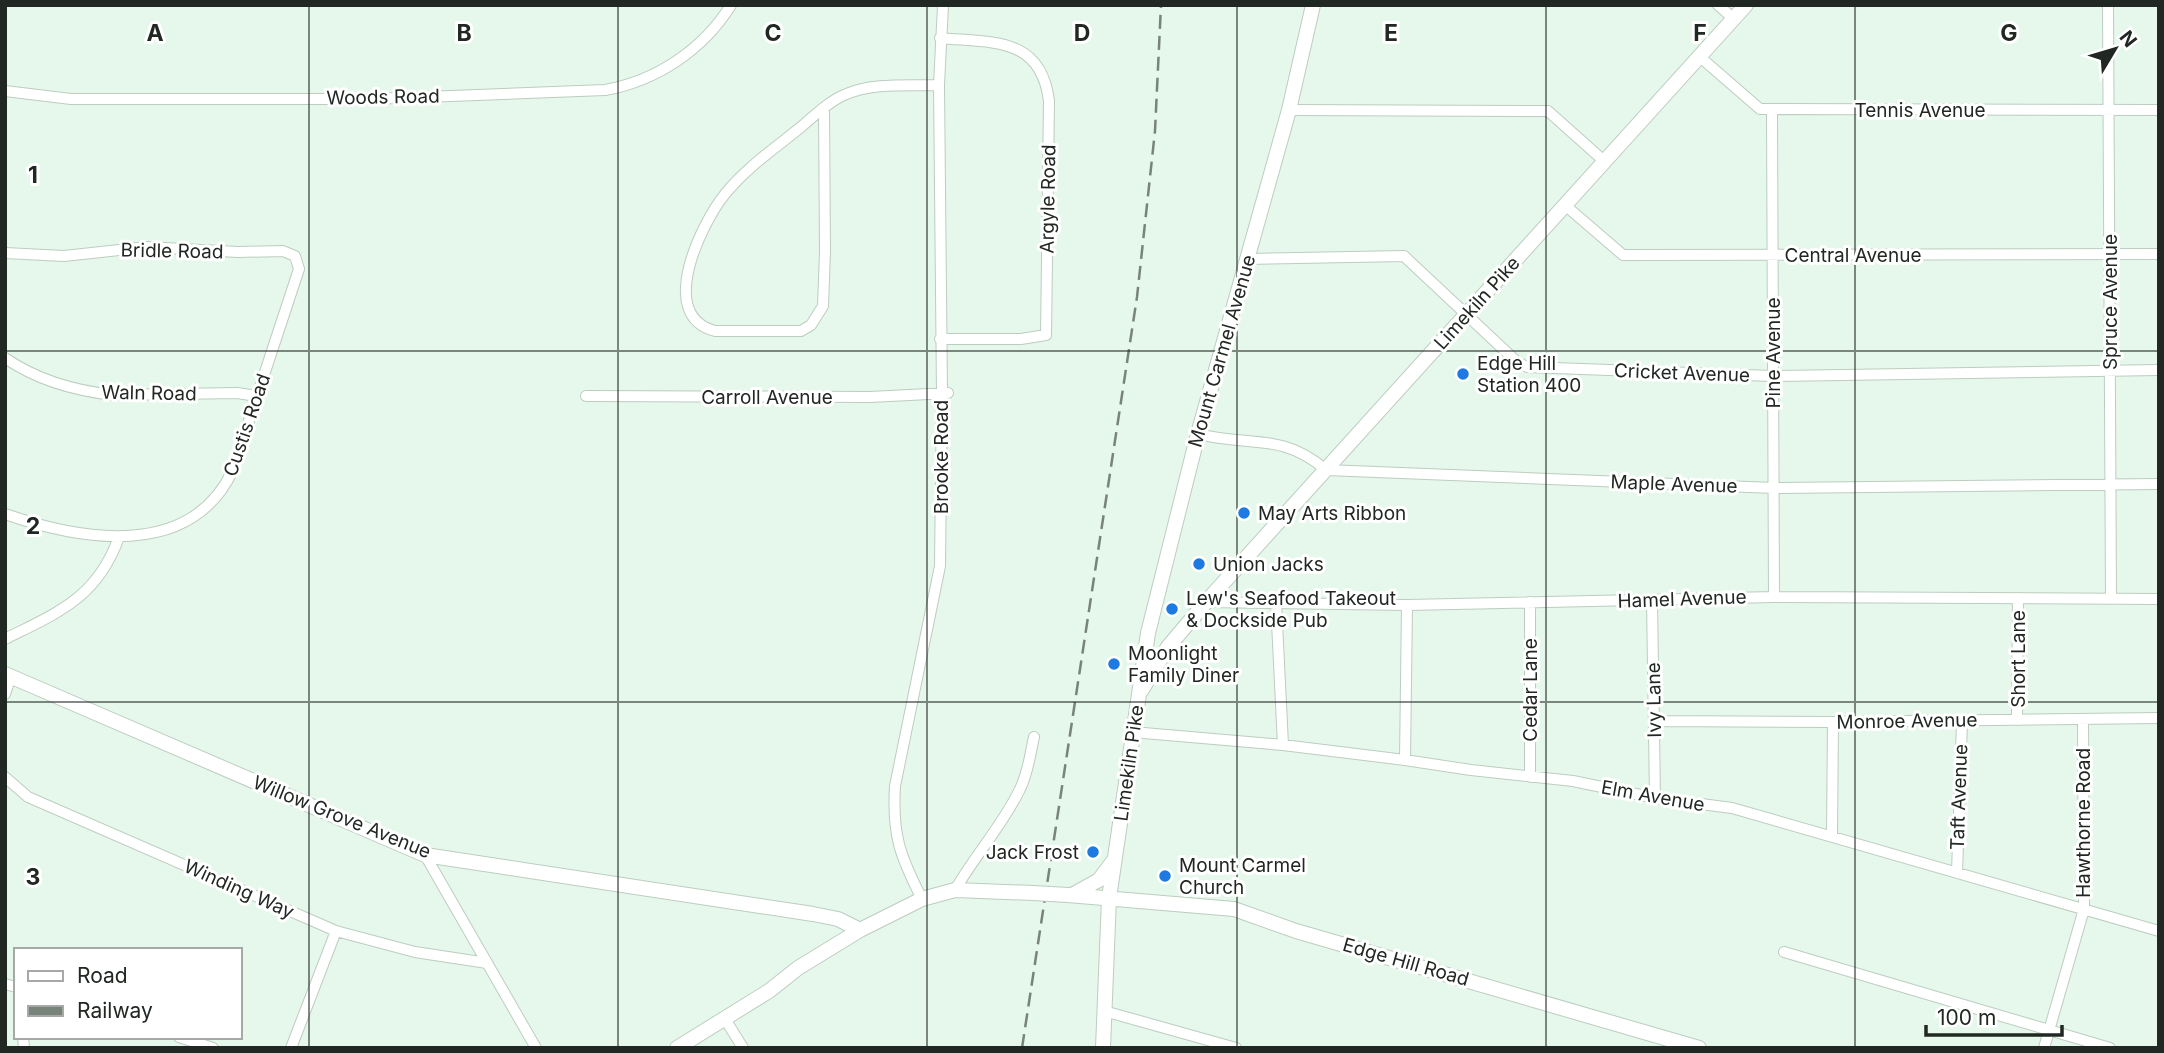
<svg xmlns="http://www.w3.org/2000/svg" width="2164" height="1053" font-family="Inter,sans-serif">
<style>
.lines{fill:none;stroke-linecap:round;stroke-linejoin:round}
.street-casing{stroke:#bccdc0;stroke-width:12}
.secondary-casing{stroke:#bccdc0;stroke-width:16}
.street{stroke:#fff;stroke-width:10}
.secondary{stroke:#fff;stroke-width:14}
.rail{stroke:#78837a;stroke-width:2.5;stroke-dasharray:14 7;stroke-linecap:butt}
.secondary-bridge-casing{stroke:#bccdc0;stroke-width:16;stroke-linecap:butt}
.secondary-bridge{stroke:#fff;stroke-width:14}
.grid{fill:none;stroke:#212722;stroke-width:2;stroke-opacity:0.55}
.poi-dot{fill:#1d7ae3;stroke:#fff;stroke-width:2.5}
.labels{text-anchor:middle;dominant-baseline:central;stroke-width:6;stroke-linejoin:round;paint-order:stroke}
.street-label{font-size:19px;fill:#212722;stroke:#fff}
.poi-label{font-size:19px;fill:#212722;stroke:#fff;text-anchor:start}
.grid-label{font-size:23px;text-anchor:middle;font-weight:bold;fill:#212722;stroke:#fff;stroke-width:6;stroke-linejoin:round;paint-order:stroke}
</style>
<rect width="100%" height="100%" fill="#e6f8eb"/>
<g class="lines">
<g class="street-casing">
<path id="street" d="M1718,5L1734,19
M2108,5L2111,599
M940,38C992,43 1041,36 1049,101L1046,335L1021,339H940
M1700,57L1760,109L2159,110
M5,91L71,99H372L605,90C656,81 703,50 731,5
M824,109L825,252L823,306L811,325L801,331H715C656,316 701,224 725,194C746,168 775,148 801,127C814,116 828,102 844,95C873,82 908,86 939,85
M1289,110L1548,111L1604,161
M1772,110L1774,597
M1566,206L1623,255L2159,254
M5,253L64,256L147,247L238,252L283,251L295,256L299,269L232,472C189,560 80,540 5,514
M1248,259L1404,256L1517,362L1527,367L1772,376L2159,370
M5,358C37,380 76,391 114,395L237,393L257,396
M586,396L870,397L948,393
M1198,434C1250,447 1282,432 1326,470L1774,488L2159,484
M1652,601L1655,798
M1206,602L1407,605L1774,597L2159,599
M1276,602L1283,745
M5,639C59,612 97,598 119,537
M5,694L11,676
M2017,720L2018,598
M1655,721L1833,722L2159,718
M1132,732L1283,745L1405,760L1471,770L1573,781L1655,798L1732,808L2159,931
M1405,760L1407,605
M5,777L28,797L336,931L415,952L487,963
M1530,777V602
M1832,836L1833,722
M425,855L536,1048
M1957,873L1962,721
M955,890C975,855 1003,825 1020,789C1028,773 1030,755 1034,737
M922,899C900,856 892,835 895,786L940,566L942,393L939,85L943,5
M1784,952L2110,1048
M5,984L16,987
M1104,1011L1236,1048
M725,1019L743,1048
M23,1037L24,1048
M179,1037L213,1048
M291,1048L336,931
M2044,1048L2084,909L2083,719"/>
</g>
<g class="secondary-casing">
<path id="secondary" d="M5,674L425,855L813,914L838,919L860,930
M1141,691L1168,647L1206,602L1746,5
M1068,895L1234,909L1296,931L1699,1048
M1072,895L1099,880L1114,860
M677,1048L769,991L798,968L860,930L922,899L955,890L1033,893
M1103,1048L1109,898L1148,633L1198,434L1289,110L1313,5"/>
</g>
<use href="#street" class="street"/>
<use href="#secondary" class="secondary"/>
<path class="rail" d="M1022,1048L1137,297L1155,131L1161,5"/>
<g class="secondary-bridge-casing">
<path id="secondary-bridge" d="M1033,893L1068,895"/>
</g>
<use href="#secondary-bridge" class="secondary-bridge"/>
</g>
<path class="grid" d="M309,5V1048M618,5V1048M927,5V1048M1237,5V1048M1546,5V1048M1855,5V1048M5,351H2159M5,702H2159"/>
<g class="poi-dot">
<circle cx="1463" cy="374" r="7"/>
<circle cx="1244" cy="513" r="7"/>
<circle cx="1199" cy="564" r="7"/>
<circle cx="1172" cy="609" r="7"/>
<circle cx="1114" cy="664" r="7"/>
<circle cx="1093" cy="852" r="7"/>
<circle cx="1165" cy="876" r="7"/>
</g>
<g class="labels">
<g class="street-label">
<text transform="translate(383 97) rotate(-1)">Woods Road</text>
<text x="1920" y="110">Tennis Avenue</text>
<text transform="translate(1048 199) rotate(-89)">Argyle Road</text>
<text transform="translate(172 251) rotate(1)">Bridle Road</text>
<text x="1853" y="255">Central Avenue</text>
<text transform="translate(2110 302) rotate(-90)">Spruce Avenue</text>
<text transform="translate(1477 303) rotate(-48)">Limekiln Pike</text>
<text transform="translate(1222 351) rotate(-74)">Mount Carmel Avenue</text>
<text transform="translate(1773 353) rotate(-90)">Pine Avenue</text>
<text transform="translate(1682 373) rotate(2)">Cricket Avenue</text>
<text transform="translate(149 393) rotate(1)">Waln Road</text>
<text x="767" y="397">Carroll Avenue</text>
<text transform="translate(247 425) rotate(-71)">Custis Road</text>
<text transform="translate(941 457) rotate(-90)">Brooke Road</text>
<text transform="translate(1674 484) rotate(2)">Maple Avenue</text>
<text transform="translate(1682 599) rotate(-2)">Hamel Avenue</text>
<text transform="translate(2018 659) rotate(-90)">Short Lane</text>
<text transform="translate(1530 690) rotate(-90)">Cedar Lane</text>
<text transform="translate(1654 700) rotate(-91)">Ivy Lane</text>
<text transform="translate(1907 721) rotate(-1)">Monroe Avenue</text>
<text transform="translate(1129 763) rotate(-82)">Limekiln Pike</text>
<text transform="translate(1653 796) rotate(10)">Elm Avenue</text>
<text transform="translate(1959 797) rotate(-88)">Taft Avenue</text>
<text transform="translate(342 817) rotate(22)">Willow Grove Avenue</text>
<text transform="translate(2083 823) rotate(-90)">Hawthorne Road</text>
<text transform="translate(239 889) rotate(24)">Winding Way</text>
<text transform="translate(1406 962) rotate(16)">Edge Hill Road</text>
</g>
<g class="poi-label">
<text x="1477" y="363">Edge Hill<tspan x="1477" dy="22">Station 400</tspan></text>
<text x="1258" y="513">May Arts Ribbon</text>
<text x="1213" y="564">Union Jacks</text>
<text x="1186" y="598">Lew's Seafood Takeout<tspan x="1186" dy="22">&amp; Dockside Pub</tspan></text>
<text x="1128" y="653">Moonlight<tspan x="1128" dy="22">Family Diner</tspan></text>
<text x="1079" y="852" text-anchor="end">Jack Frost</text>
<text x="1179" y="865">Mount Carmel<tspan x="1179" dy="22">Church</tspan></text>
</g>
</g>
<g class="grid-label">
<text x="155" y="41">A</text>
<text x="464" y="41">B</text>
<text x="773" y="41">C</text>
<text x="1082" y="41">D</text>
<text x="1391" y="41">E</text>
<text x="1700" y="41">F</text>
<text x="2009" y="41">G</text>
<text x="33" y="183">1</text>
<text x="33" y="534">2</text>
<text x="33" y="885">3</text>
</g>
<rect width="2164" height="1053" fill="none" stroke="#212722" stroke-width="14"/>
<rect x="14" y="948" width="228" height="91" fill="#ffffff" stroke="#a6a9a7" stroke-width="2"/>
<rect x="28" y="971" width="35" height="10" fill="#ffffff" stroke="#a6a9a7" stroke-width="2"/>
<text x="77" y="983" font-size="21" fill="#212722">Road</text>
<rect x="28" y="1006" width="35" height="10" fill="#78837a" stroke="#a6a9a7" stroke-width="2"/>
<text x="77" y="1018" font-size="21" fill="#212722">Railway</text>
<g transform="translate(2115 49) rotate(52)" stroke="#ffffff" stroke-width="5" paint-order="stroke">
<path d="M0-5L12 26L0 18L-12 26Z" fill="#212722"/>
<text y="-10" font-size="19" font-weight="bold" text-anchor="middle" fill="#212722">N</text>
</g>
<path d="M1926 1025v10h136v-10" fill="none" stroke="#212722" stroke-width="3.5"/>
<text x="1937" y="1025" font-size="21" fill="#212722" stroke="#ffffff" stroke-width="5" paint-order="stroke">100 m</text>
</svg>
